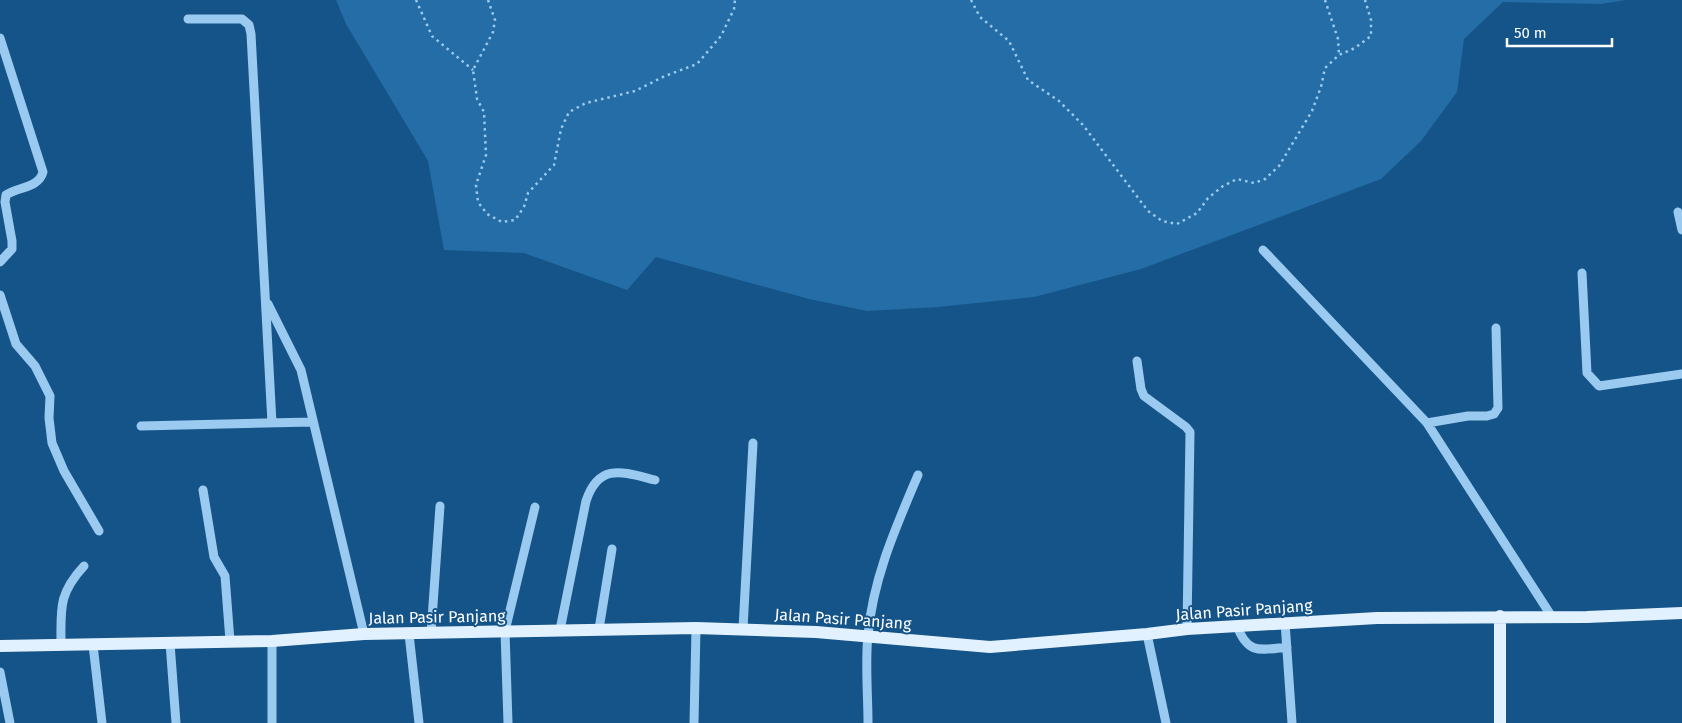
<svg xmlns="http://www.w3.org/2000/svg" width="1682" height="723" font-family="'Fira Sans',sans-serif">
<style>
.green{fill:#246da6}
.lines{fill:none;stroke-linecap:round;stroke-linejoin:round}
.path{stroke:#9acaef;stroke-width:2.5;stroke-dasharray:2.5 4;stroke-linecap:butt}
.minor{stroke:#9acaef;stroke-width:9}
.major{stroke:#e2f1ff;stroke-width:12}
.labels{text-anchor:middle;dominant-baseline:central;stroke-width:4;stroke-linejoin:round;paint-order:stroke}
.street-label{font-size:16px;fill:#fff;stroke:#155488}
</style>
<rect width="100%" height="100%" fill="#155488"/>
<path class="green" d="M336,0H1626L1601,4L1503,2L1464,39L1457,92L1421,141L1381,179L1141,269L1034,297L938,307L867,311L809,299L656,257L627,290L524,253L444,250L428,161L346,24Z"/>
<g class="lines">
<path class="path" d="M416,0L432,36L473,70
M488,0L495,20L493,32L473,70L477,99L484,112L486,155L476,185L478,202L487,214L502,222L515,220L524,207L528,193L554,165L561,129L569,112L586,103L635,91L665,76L697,64L721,36L734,9L735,0
M971,0L980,17L1009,41L1028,80L1059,101L1083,125L1148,211L1162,221L1177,224L1197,213L1208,198L1223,186L1237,179L1254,183L1265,179L1279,166L1312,111L1321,87L1325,68L1339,55L1355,48L1371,36V20L1365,0
M1325,0L1338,39L1339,54"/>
<path class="minor" d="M188,19H242L249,25L251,34L272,423
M0,38L43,172C39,188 17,187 6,195L5,202L12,241V249L0,262
M1678,212L1682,230
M1263,250L1427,423L1552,617
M1582,273L1587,373L1599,386L1682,374
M0,295L16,344L35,366L50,396L49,418L52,443L64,471L99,531
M268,304L301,370L364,634
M1137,361L1141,389L1144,396L1186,427L1190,432L1187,629
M1427,423L1468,416H1487L1494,414L1498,408L1496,328
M141,426L313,422
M203,490L214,557L225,576L230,641
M1285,622L1292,723
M1237,626C1248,655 1260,650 1287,647
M599,629L612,549
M743,629L753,443
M560,630L586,501C599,462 623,472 655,480
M431,633L440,506
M409,634L419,723
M1147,634L1166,723
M272,641V723
M170,643L176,723
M61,645C61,609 58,594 84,566
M93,645L102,723
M0,672L10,723
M508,723L505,631L535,507
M694,723L696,628
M868,723C868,695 865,662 868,635C873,578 896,527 918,475"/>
<path class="major" d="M1500,616V723
M0,646L272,641L364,634L696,628L816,632L990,647L1147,634L1187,629L1377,618L1587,617L1682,613"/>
</g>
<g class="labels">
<g class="street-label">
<text transform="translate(1244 610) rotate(-4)">Jalan Pasir Panjang</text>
<text transform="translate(437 617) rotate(-1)">Jalan Pasir Panjang</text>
<text transform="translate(843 619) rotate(4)">Jalan Pasir Panjang</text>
</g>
</g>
<path d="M1507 38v8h105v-8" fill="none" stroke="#ffffff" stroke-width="2.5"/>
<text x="1514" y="38" font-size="15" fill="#ffffff" stroke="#155488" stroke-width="4" paint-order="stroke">50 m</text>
</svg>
